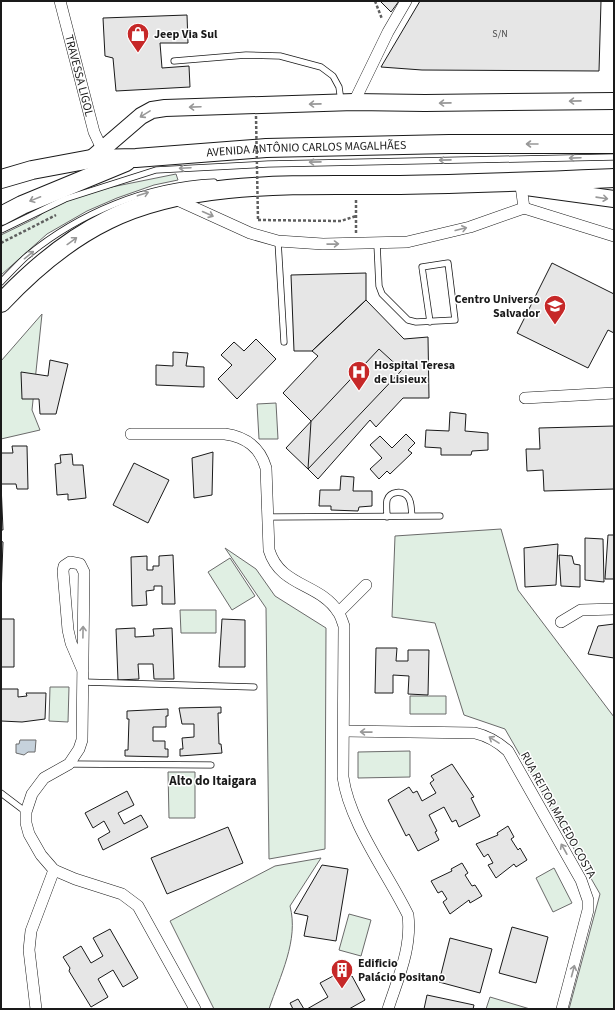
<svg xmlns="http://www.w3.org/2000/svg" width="615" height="1010" font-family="'Source Sans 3',sans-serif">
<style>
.green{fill:#e0efe3;stroke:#6a6a6a}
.water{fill:#c6d2dc;stroke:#6a6a6a}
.building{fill:#e6e6e6;stroke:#1a1a1a}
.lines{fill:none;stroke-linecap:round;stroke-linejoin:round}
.service-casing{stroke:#1a1a1a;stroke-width:7}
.minor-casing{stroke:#1a1a1a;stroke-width:12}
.secondary-casing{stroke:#1a1a1a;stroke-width:18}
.primary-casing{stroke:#1a1a1a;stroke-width:20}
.path{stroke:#5f5f5f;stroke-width:2.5;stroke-dasharray:3 2;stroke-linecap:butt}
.service{stroke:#fff;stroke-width:5.5}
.minor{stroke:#fff;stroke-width:11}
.secondary{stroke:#fff;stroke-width:16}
.primary{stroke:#fff;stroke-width:18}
.path-bridge{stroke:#5f5f5f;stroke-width:2.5;stroke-dasharray:3 2;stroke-linecap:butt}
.oneway{stroke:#989898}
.labels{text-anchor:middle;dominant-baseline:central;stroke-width:3;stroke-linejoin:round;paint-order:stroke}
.number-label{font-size:10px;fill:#4d4d4d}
.poi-label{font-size:12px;font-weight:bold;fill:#1a1a1a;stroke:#fff;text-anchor:start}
.street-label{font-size:12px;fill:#1a1a1a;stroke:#fff}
.neighbourhood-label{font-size:13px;font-weight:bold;fill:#1a1a1a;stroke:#fff}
</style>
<rect width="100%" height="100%" fill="#fff"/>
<path class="green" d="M176,174L178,180L154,185L117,198L87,211L47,234L1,275V235L36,218L67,196Z
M42,314L32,410L40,430L1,439V361Z
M276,403L278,439H259L257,404Z
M501,529L518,590L614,717V1009H569L600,894L505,729L464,715L435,623L392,617L395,536Z
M225,548L256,569L275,596L326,628L325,849L269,859L266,608Z
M230,558L255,596L232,610L208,572Z
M180,610H216V633H181Z
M50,687H69L68,722L49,721Z
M410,696H446V714H410Z
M410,751V777L358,778V752Z
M168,772H195V818H169Z
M321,858L290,906C299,940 280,976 269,1009H214L170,921L275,866Z
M554,868L572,903L553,912L536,878Z
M349,914L371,920L361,956L339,950Z
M490,997L530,1009H486Z"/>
<path class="water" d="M20,740H36L35,752H28L24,755L16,753V744H19Z"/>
<path class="building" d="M380,1H399L391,12Z
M420,1H601L599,71L422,70L381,67Z
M187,15L188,43H160L162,68L189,66L190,87L116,91L113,58L105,56L103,18Z
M552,263L614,294V333L608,330L588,368L517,333Z
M366,273V300L312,351H294L291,275Z
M366,300L404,339L428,337L429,398H403L376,427L370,420L318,479L308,469L311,421L283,393L318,356L312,351Z
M256,339L276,359L237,399L218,379L232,365L221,355L234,342L244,351Z
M379,349L402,370L308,469L286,448Z
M173,352L188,353L186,366L204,367V387L156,385V365L173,366Z
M50,360L68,364L56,414H40L39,399H22L21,372L48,376Z
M450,412L466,414L465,431L488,433V450L472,451L471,455H441V448L425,447L426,430L449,431Z
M614,426V489L544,491L543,470L527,471L526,449H540L539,428Z
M406,434L415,443L408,450L412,453L390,474L387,471L379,479L370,469L382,458L370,445L380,436L392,448Z
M12,446H27L28,489H17L16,484H1L3,530H1V453H13Z
M213,452L212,495L194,498L192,458Z
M72,454L73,465H83L86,498L68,500V494L57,495L55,464L61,463L60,455Z
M134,463L169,480L148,523L113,505Z
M341,476L354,477L353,491H372V506L359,507L358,511L331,510V506H319L320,490H340Z
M608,535H614V579H605Z
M585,538L603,539L604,582L585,580Z
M1,541L3,542L1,597Z
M558,544L556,585L525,587L524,548Z
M173,555L175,604H162V586H154V590L146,591L147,605L132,606L131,557L147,556V570H153V566H159V556Z
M559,555L572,556L574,564L580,565V587L561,586Z
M1,619H14V667H1Z
M222,619L245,620V667H219Z
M614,624V658L588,654L598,626Z
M135,628V637L154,636L153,629L172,628L174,679H154L153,664H138L139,679L118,680L116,629Z
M376,648H397L396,661H408V650H429L428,695L408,694L409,676L393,675V693H375Z
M1,689H18V697L27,696L26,693H46L45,719L22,722L1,721Z
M221,707V713H218L219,744H221L222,753L180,756V749H183L182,738L194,737V724H182L179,708Z
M168,709V716H166V727H153V741H165V749H168V757L125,756V750H128L129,719H127V711Z
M452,764L474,797L471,798L480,816L459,827L456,820L452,822L444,807L429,815L437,831L435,832L439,840L418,851L409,834L406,836L388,800L409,787L413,793L417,791L422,801L436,793L430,783L434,780L431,776Z
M127,791L134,805L118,813L124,824L141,815L148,827L103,850L98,839L110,832L104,821L93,828L85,813Z
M508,826L514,837L511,839L518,850L520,848L527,860L516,867L514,864L496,878L488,865L493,863L488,854L484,857L476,844L498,835L497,833Z
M228,827L243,863L167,894L151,858Z
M462,863L468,873L465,875L472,886L475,885L482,896L470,903L469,900L450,914L443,902L447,899L442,891L438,893L431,881L452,871L451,869Z
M322,865L348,869L336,941L304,936L308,916L294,913Z
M512,927L548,937L536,983L499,973Z
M110,929L138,978L123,987L113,970L98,979L108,997L91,1007L69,971L70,968L63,957L81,946L91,963L103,956L93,938Z
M450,938L492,949L480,993L439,982Z
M335,975L339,983L352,976L365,1000L349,1009H307L328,997L320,983Z
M427,995L474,1005L473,1009H424Z
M298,999L304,1009H293L290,1003Z"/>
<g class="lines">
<g class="service-casing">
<path id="service" d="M174,61L246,55L280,56L321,67L333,76L339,87L341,101
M1,230L65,199L156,170L268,164L614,157
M278,241L284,342
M377,244L379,286L382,294L408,320L416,322L455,320L448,263L422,267L430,322
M1,282C10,273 18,264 27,256C79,213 147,185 214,182
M268,517L440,516
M387,517C387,512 386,505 387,500C390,491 403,490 408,497C412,502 411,510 412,516
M83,682L254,687
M69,764L211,765
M1,793L26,812"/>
</g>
<g class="minor-casing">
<g id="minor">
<path id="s1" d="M60,1L94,132L102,149"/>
<path d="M354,102L388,32L406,1"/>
<path d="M521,186L524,208L614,236"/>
<path d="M173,198L250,233L278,241L323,244L407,242L470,227L524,208"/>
<path d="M525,398L614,393"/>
<path d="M131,434H225C246,437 260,447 266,468L269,550C280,587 320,583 338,612C341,616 342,621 344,626L343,777C349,822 388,874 408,915C412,948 398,978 388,1009"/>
<path d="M339,612L366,585"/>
<path d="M561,622L581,610L614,609"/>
<path d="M83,671L71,643L68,630L63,571L64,566L70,562L80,564L84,572L82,740L79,749L69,764L44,778L32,794L26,812V823L29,834L41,855L54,870L75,879L122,894L138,906L195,1009"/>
<path d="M344,731L475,733C488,736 497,741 508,751L581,880L588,900V910L562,1009"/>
<path d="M36,1009L29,950L31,931L54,870"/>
</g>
</g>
<g class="secondary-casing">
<path id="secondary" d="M91,159L141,116L152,110L165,108L354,102L425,103L614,101
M526,187L614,199"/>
</g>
<g class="primary-casing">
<g id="primary">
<path id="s2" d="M1,179L32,170L91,159L136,158L266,148L449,144H614"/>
<path d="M1,216L22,205L126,162"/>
<path d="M1,303C32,270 67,240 108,220C192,178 308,186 400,185C471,184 542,181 614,178"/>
</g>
</g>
<path class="path" d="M375,1L382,19
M356,200V233
M258,220L341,221L356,216
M1,243L56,215"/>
<use href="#service" class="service"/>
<use href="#minor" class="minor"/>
<use href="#secondary" class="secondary"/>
<use href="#primary" class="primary"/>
<path class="path-bridge" d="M256,116L258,220"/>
</g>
<defs><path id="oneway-shaft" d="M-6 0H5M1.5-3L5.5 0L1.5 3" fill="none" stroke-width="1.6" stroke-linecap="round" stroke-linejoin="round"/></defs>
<g class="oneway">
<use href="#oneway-shaft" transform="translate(575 101) rotate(179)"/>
<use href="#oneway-shaft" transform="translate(445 103) rotate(179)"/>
<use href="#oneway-shaft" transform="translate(315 104) rotate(179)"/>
<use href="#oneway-shaft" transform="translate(195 107) rotate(178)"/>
<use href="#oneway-shaft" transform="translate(145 114) rotate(148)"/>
<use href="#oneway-shaft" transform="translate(532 144) rotate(180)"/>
<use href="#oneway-shaft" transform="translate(575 158) rotate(178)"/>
<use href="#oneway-shaft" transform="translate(445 160) rotate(179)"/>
<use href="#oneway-shaft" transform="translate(315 162) rotate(179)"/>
<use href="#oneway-shaft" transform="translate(185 168) rotate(177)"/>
<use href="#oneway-shaft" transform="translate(143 194) rotate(-18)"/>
<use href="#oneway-shaft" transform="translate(602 198) rotate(8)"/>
<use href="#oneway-shaft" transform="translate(35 199) rotate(158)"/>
<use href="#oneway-shaft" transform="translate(208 214) rotate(24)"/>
<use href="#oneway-shaft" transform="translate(461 229) rotate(-14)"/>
<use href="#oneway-shaft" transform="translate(72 241) rotate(-36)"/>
<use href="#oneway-shaft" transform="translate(333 244) rotate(-1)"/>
<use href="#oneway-shaft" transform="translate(29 255) rotate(-39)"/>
<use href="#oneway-shaft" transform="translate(83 632) rotate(-89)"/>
<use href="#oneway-shaft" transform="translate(366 732) rotate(-179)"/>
<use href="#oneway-shaft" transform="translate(494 740) rotate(-148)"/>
<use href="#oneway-shaft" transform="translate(564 849) rotate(-119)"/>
<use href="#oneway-shaft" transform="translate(573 971) rotate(-75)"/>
</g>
<defs>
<g id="shop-pin" transform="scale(1.15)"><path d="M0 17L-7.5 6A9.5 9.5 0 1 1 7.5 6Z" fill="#c62828" stroke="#fff"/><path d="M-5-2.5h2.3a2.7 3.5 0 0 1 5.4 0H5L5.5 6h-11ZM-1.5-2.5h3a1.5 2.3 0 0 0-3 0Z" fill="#fff"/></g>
<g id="university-pin" transform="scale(1.15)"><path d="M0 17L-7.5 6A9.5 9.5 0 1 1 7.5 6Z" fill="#c62828" stroke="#fff"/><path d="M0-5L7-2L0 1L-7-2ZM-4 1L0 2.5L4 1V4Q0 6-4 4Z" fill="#fff"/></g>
<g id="hospital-pin" transform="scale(1.15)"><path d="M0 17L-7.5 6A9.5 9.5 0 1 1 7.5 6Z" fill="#c62828" stroke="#fff"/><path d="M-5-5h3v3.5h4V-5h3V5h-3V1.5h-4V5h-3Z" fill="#fff"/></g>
<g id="building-pin" transform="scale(1.15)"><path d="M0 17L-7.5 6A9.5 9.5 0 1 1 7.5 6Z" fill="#c62828" stroke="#fff"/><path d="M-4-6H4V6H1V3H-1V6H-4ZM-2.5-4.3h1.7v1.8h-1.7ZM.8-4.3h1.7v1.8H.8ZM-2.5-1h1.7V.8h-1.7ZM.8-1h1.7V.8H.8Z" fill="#fff"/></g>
</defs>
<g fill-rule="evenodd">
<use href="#shop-pin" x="138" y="34"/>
<use href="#university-pin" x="555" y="306"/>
<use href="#hospital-pin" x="359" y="372"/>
<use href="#building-pin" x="342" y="970"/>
</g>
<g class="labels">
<g class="number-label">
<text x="500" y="34">S/N</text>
</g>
<g class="poi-label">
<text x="154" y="34">Jeep Via Sul</text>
<text x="540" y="299" text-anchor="end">Centro Universo<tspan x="540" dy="14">Salvador</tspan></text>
<text x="374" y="365">Hospital Teresa<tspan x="374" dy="14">de Lisieux</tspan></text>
<text x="358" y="963">Edificio<tspan x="358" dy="14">Palácio Positano</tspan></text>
</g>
<g class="street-label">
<text stroke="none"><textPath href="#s1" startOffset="77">TRAVESSA LIGOL</textPath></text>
<text stroke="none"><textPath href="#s2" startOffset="308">AVENIDA ANTÔNIO CARLOS MAGALHÃES</textPath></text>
<text transform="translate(558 815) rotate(61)">RUA REITOR MACEDO COSTA</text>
</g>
<g class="neighbourhood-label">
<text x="213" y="781">Alto do Itaigara</text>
</g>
</g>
<rect width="615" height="1010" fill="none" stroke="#1a1a1a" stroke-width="4"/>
</svg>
